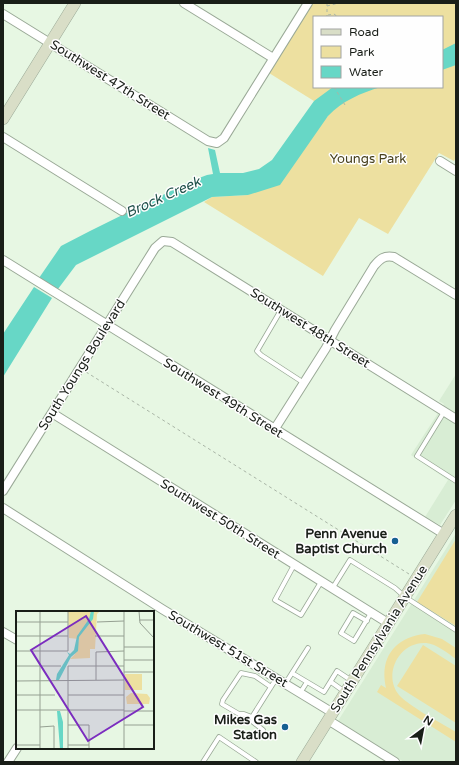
<svg xmlns="http://www.w3.org/2000/svg" width="459" height="765" font-family="'Varela Round',sans-serif">
<style>
.built{fill:#d8edd4}
.green{fill:#ede0a0;fill-rule:evenodd}
.water{fill:#67d7c6}
.lines{fill:none;stroke-linecap:round;stroke-linejoin:round}
.lane-casing{stroke:#9aa997;stroke-width:5.5}
.street-casing{stroke:#9aa997;stroke-width:10}
.secondary-casing{stroke:#9aa997;stroke-width:12}
.path{stroke:#a9b5a6;stroke-width:1;stroke-dasharray:3 3;stroke-linecap:butt}
.lane{stroke:#fff;stroke-width:4}
.street{stroke:#fff;stroke-width:8}
.secondary{stroke:#d9dec7;stroke-width:11}
.poi-dot{fill:#165f92;stroke:#fefefe;stroke-width:1.5}
.labels{text-anchor:middle;dominant-baseline:central;stroke-width:3;stroke-linejoin:round;paint-order:stroke}
.street-label{font-size:13px;fill:#191e18;stroke:#fefefe}
.park-label{font-size:13px;fill:#47401c;stroke:#fefefe}
.poi-label{font-size:13px;font-weight:bold;fill:#191e18;stroke:#fefefe;text-anchor:end}
.water-label{font-size:14px;font-style:italic;fill:#1f5049;stroke:#fefefe}
.inset-road{fill:none;stroke:#95a092;stroke-width:1}
.view{fill:#7b2cbf;fill-opacity:0.15;stroke:#7b2cbf;stroke-width:2}
.inset-edge{fill:none;stroke:#191e18;stroke-width:2}
</style>
<rect width="100%" height="100%" fill="#e7f7e3"/>
<path class="built" d="M456,374V500L440,525L425,517L448,480L411,455L444,404L439,401Z
M456,533V762H404L338,721Z"/>
<path class="green" d="M313,3H456V157L454,161L439,153L388,234L359,218L323,276L204,202L212,197L248,195L328,116L314,101L269,73ZM314,17H442V87H314Z
M456,539V626L417,602Z
M425,634L442,639L456,648V659C447,653 437,644 426,643C400,641 382,674 399,695C410,707 441,723 456,732V742L377,692L381,685L386,688C379,658 395,637 425,634Z
M423,645L456,666V723L397,686Z"/>
<path class="water" d="M456,43V65L442,70V50Z
M333,87H381C361,93 342,101 328,116L280,185L248,195L212,197L76,265L58,289L39,278L61,246L90,231L191,181L207,175L213,174L208,148L215,150L220,173H243L259,169L272,160L314,101Z
M34,287L52,298L3,377V334Z"/>
<g class="lines">
<g class="lane-casing">
<path id="lane" d="M281,310L257,351L261,355L304,383
M444,412L417,456L456,481
M294,565L275,600L301,615L321,582
M332,589L350,560L395,588L405,597L456,630
M367,621L353,613L341,633L354,641L371,613
M292,673L324,692L337,671L352,681
M331,682L345,692
M285,684L308,648
M271,687L255,676L241,673L223,700L222,704L239,714H244L252,717L276,679
M300,693L307,682
M252,717L253,722L263,730
M203,762L219,737L256,762"/>
</g>
<g class="street-casing">
<path id="street" d="M184,3L273,58
M3,14L208,141L217,143L224,138L308,3
M3,137L122,211
M440,161L456,171
M3,260L444,534
M52,413L388,623
M274,430L326,348L335,330L374,266C380,259 384,255 394,257L456,295
M3,491L155,248L163,241L172,242L456,419
M3,508L162,609L333,713
M3,632L17,640
M328,720L395,762
M8,762L17,748"/>
</g>
<g class="secondary-casing">
<path id="secondary" d="M3,119L75,3
M302,762L456,515"/>
</g>
<path class="path" d="M327,3V17
M327,6L339,3
M328,15L334,14L338,17
M334,87L345,105
M86,372L409,574"/>
<use href="#lane" class="lane"/>
<use href="#street" class="street"/>
<use href="#secondary" class="secondary"/>
</g>
<g class="poi-dot">
<circle cx="395" cy="541" r="4"/>
<circle cx="285" cy="727" r="4"/>
</g>
<g class="labels">
<g class="street-label">
<text transform="translate(110 80) rotate(32)">Southwest 47th Street</text>
<text transform="translate(310 328) rotate(32)">Southwest 48th Street</text>
<text transform="translate(82 365) rotate(-58)">South Youngs Boulevard</text>
<text transform="translate(223 398) rotate(32)">Southwest 49th Street</text>
<text transform="translate(220 519) rotate(32)">Southwest 50th Street</text>
<text transform="translate(379 639) rotate(-58)">South Pennsylvania Avenue</text>
<text transform="translate(228 649) rotate(31)">Southwest 51st Street</text>
</g>
<g class="park-label">
<text x="368" y="159">Youngs Park</text>
</g>
<g class="poi-label">
<text x="387" y="534">Penn Avenue<tspan x="387" dy="15">Baptist Church</tspan></text>
<text x="277" y="720">Mikes Gas<tspan x="277" dy="15">Station</tspan></text>
</g>
<g class="water-label">
<text transform="translate(163 197) rotate(-24)">Brock Creek</text>
</g>
</g>
<g transform="translate(16 611)">
<rect width="138" height="138" fill="#e7f7e3"/>
<path d="M52,0H84L81,3L79,38H74V47L54,48L59,43L63,28L53,27ZM109,63H126V79H109ZM115,82L131,83L134,87L133,93H111L110,86Z" fill="#ede0a0"/>
<path d="M75,0H78L77,8L63,26L62,40L55,46L43,69H40L41,63L53,44L51,41L54,43L58,39L61,25L73,8ZM41,100H44L47,111V138H44Z" fill="#67d7c6"/>
<path class="inset-road" d="M24,0V138M123,0L124,12L138,27M123,9H138M0,11H52M81,11L108,10M0,25H52M79,25H108M108,36H138M0,40H52V0M108,49H138M0,55H45M108,61H138M80,69V41L108,40M0,70L108,69M0,84H39M52,84H108M0,99H108M108,100H138M52,114H73V138M108,114H138M24,116L38,115V138M0,134H24M52,134H73M52,138V55H108M108,138V0"/>
<path class="view" d="M70,5L127,96L72,130L15,39Z"/>
<rect width="138" height="138" class="inset-edge"/>
</g>
<rect width="459" height="765" fill="none" stroke="#191e18" stroke-width="8"/>
<rect x="313" y="16" width="130" height="72" fill="#fefefe" stroke="#a2a4a2"/>
<rect x="321" y="29" width="20" height="6" fill="#d9dec7" stroke="#a2a4a2"/>
<text x="349" y="36" font-size="12" fill="#191e18">Road</text>
<rect x="321" y="46" width="20" height="12" fill="#ede0a0" stroke="#a2a4a2"/>
<text x="349" y="56" font-size="12" fill="#191e18">Park</text>
<rect x="321" y="66" width="20" height="12" fill="#67d7c6" stroke="#a2a4a2"/>
<text x="349" y="76" font-size="12" fill="#191e18">Water</text>
<g transform="translate(423 729) rotate(32)" stroke="#fefefe" stroke-width="3" paint-order="stroke">
<path d="M0-3L7 15L0 10L-7 15Z" fill="#191e18"/>
<text y="-6" font-size="11" font-weight="bold" text-anchor="middle" fill="#191e18">N</text>
</g>
</svg>
